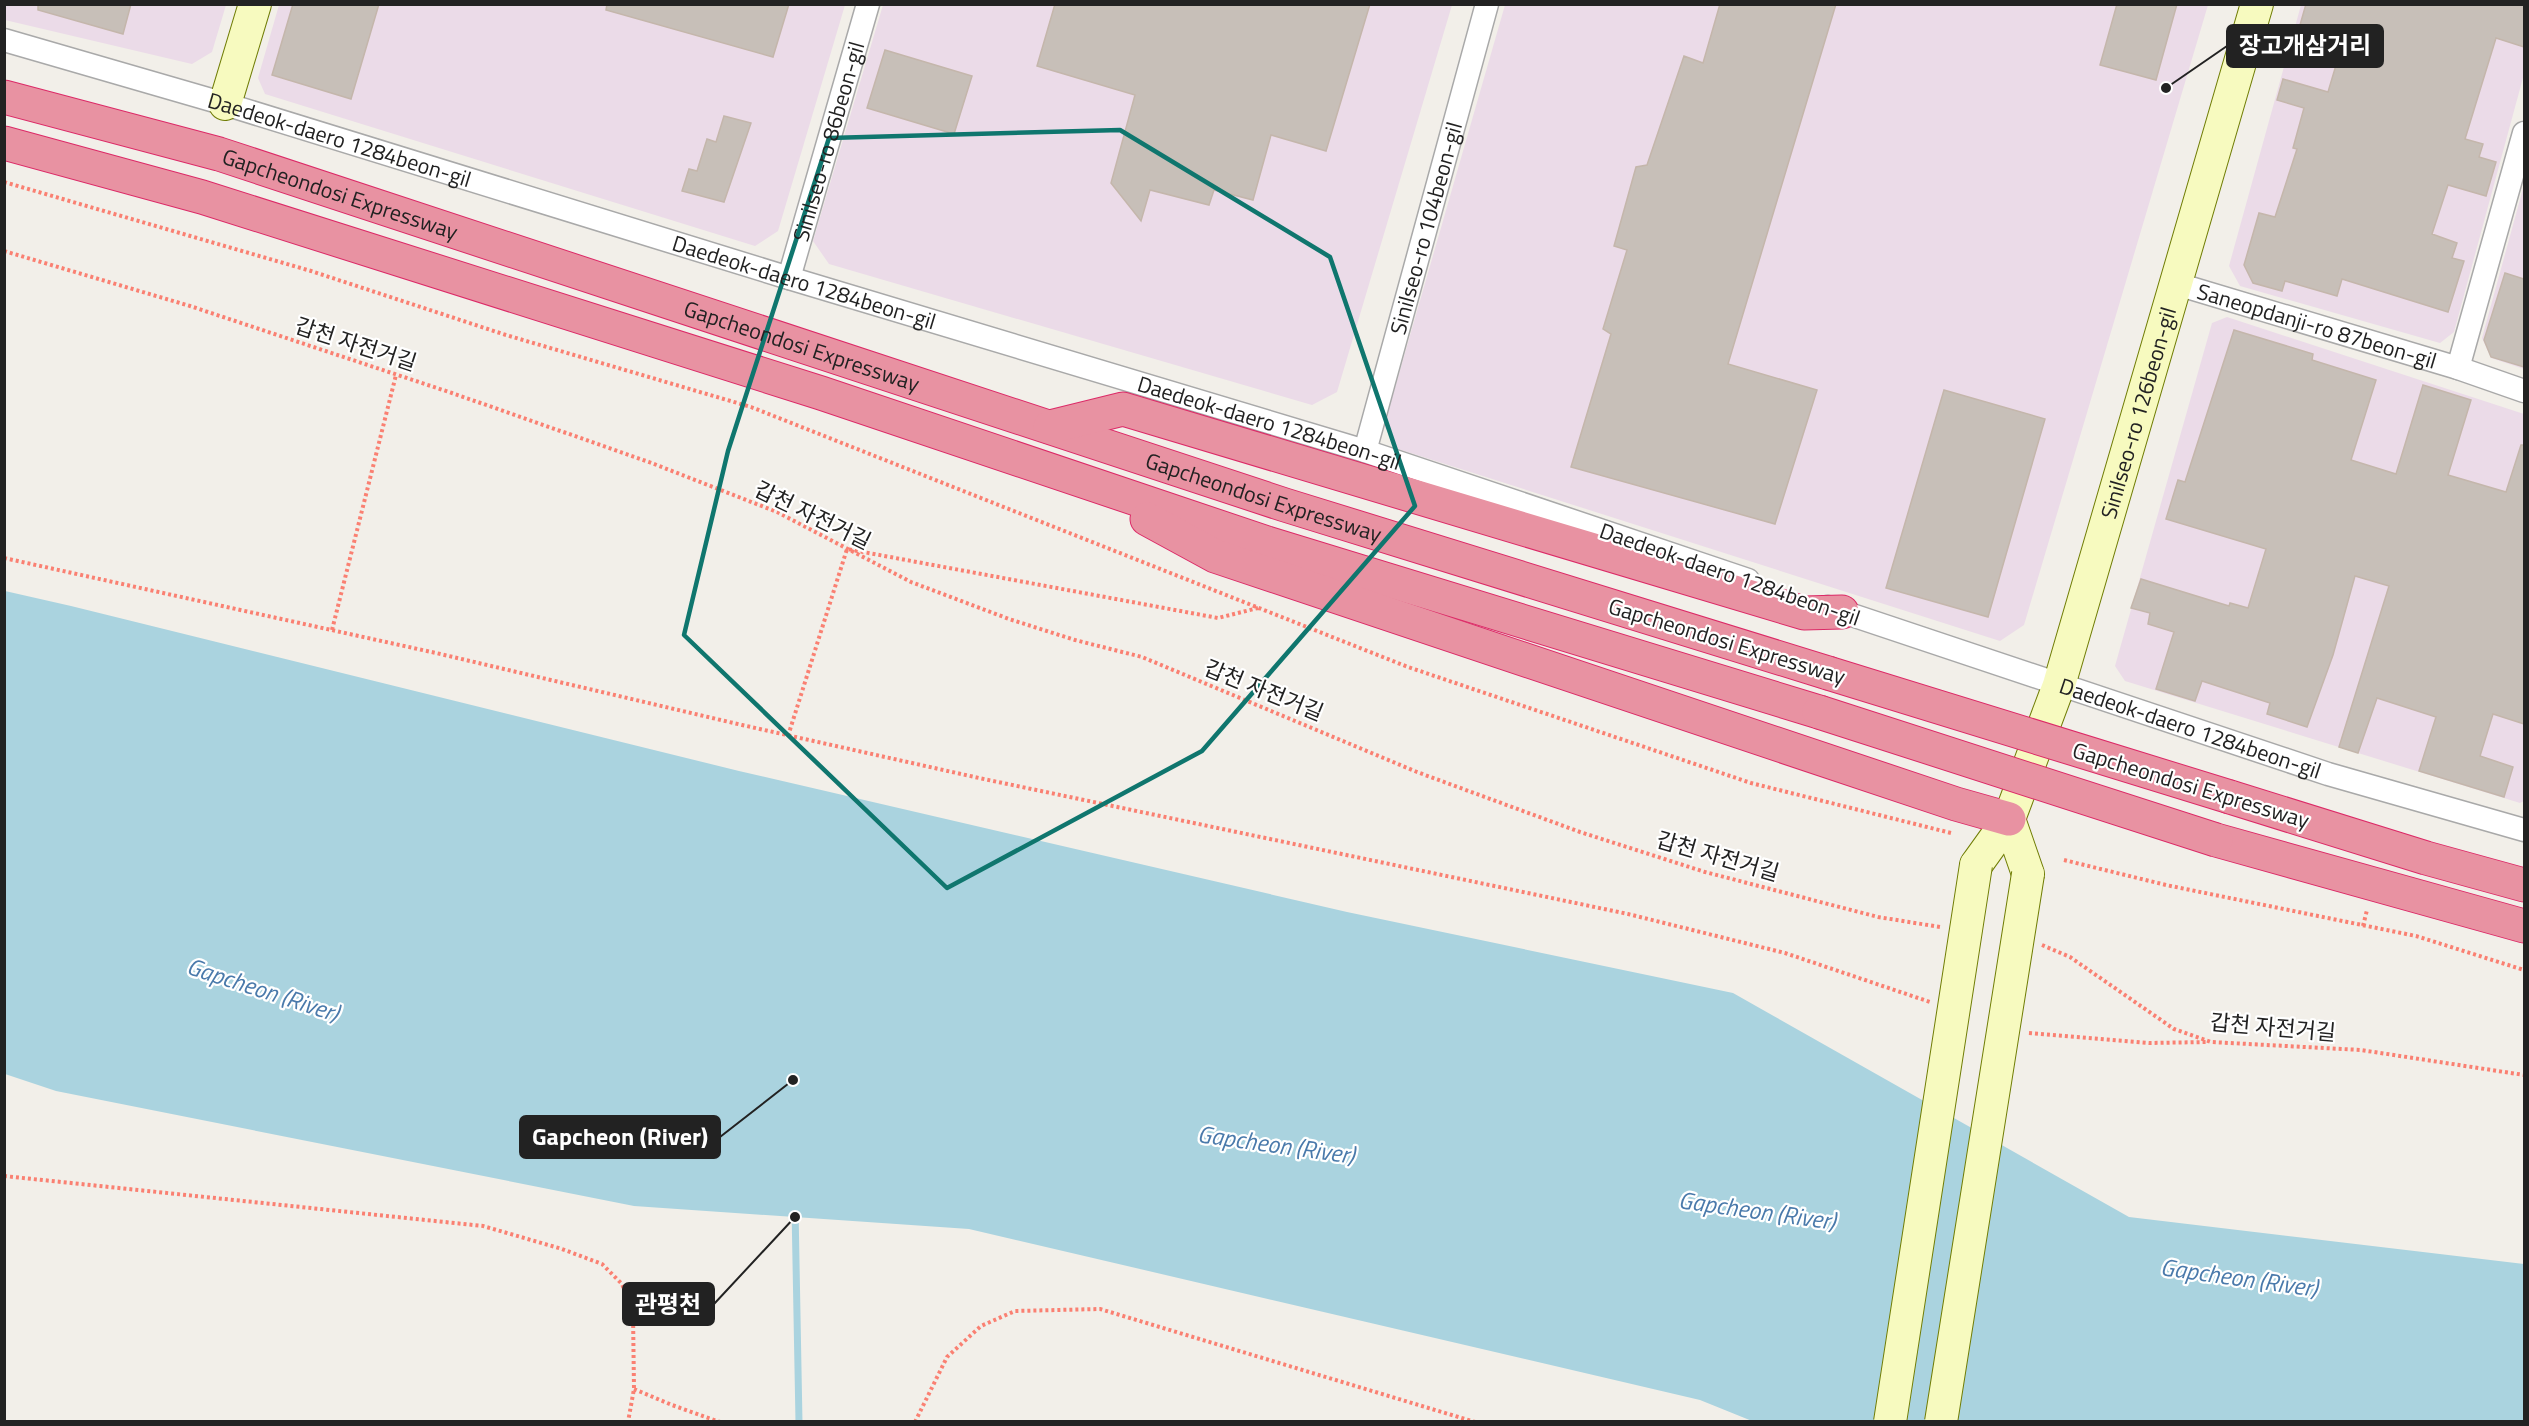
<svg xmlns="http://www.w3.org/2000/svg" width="2529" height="1426" font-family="'Titillium Web','Noto Sans KR',sans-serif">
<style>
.industrial{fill:#ebdbe8}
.water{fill:#aad3df}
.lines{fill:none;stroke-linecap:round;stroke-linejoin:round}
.stream{stroke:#aad3df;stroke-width:7}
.building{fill:#c7bfb8;stroke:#c4b6ab;stroke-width:1.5}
.street-casing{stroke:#a9a9a9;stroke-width:25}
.secondary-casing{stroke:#707d05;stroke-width:34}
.highway-casing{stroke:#dc2a67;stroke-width:35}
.path{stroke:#fa8072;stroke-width:4;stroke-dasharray:3 3;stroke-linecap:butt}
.street{stroke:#fff;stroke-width:22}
.secondary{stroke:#f7fabf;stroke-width:32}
.highway{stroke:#e892a2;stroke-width:33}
.secondary-bridge-casing{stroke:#707d05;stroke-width:34;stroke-linecap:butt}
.highway-bridge-casing{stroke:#dc2a67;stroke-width:35;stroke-linecap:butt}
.secondary-bridge{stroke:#f7fabf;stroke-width:32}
.highway-bridge{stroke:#e892a2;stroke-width:33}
.marked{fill:none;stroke:#0f766e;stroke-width:4.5;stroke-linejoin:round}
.labels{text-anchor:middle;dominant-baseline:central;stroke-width:4.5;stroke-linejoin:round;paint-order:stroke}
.street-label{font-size:22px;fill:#222;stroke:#fff}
.water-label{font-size:24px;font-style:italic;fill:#4a7aab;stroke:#fff}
.leader{fill:none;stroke:#222;stroke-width:2}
.callout-dot{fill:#222;stroke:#fff;stroke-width:2}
.callout{fill:#222;stroke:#222;stroke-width:2}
.callout-label{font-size:24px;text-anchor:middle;font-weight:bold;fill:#fff}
</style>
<rect width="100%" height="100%" fill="#f2efe9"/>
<path class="industrial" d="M5,5H226L212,52L192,64L5,20Z
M279,5H845L778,231L755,246L265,94L258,78Z
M883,5H1452L1337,392L1312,405L829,264L813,241Z
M1505,5H2208L2024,625L2000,641L1398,449L1384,426Z
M2301,5H2524V74L2454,332L2440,343L2240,286L2229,266Z
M2524,185V369L2491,358L2482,338Z
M2227,317L2524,414V801L2520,803L2125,681L2115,666L2212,323Z"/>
<path class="water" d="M5,591L71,606L739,771L1347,912L1733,993L2129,1217L2524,1264V1421H1752L1700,1400L969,1229L634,1206L56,1091L5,1074Z"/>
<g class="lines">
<path class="stream" d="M795,1208L799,1422"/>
</g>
<path class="building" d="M38,4H131L123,34L38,10Z
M293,4H379L351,99L272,75Z
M607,4H789L773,57L606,10Z
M1055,4H1370L1326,151L1271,135L1253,200L1214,190L1209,205L1150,190L1141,221L1111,183L1135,95L1037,66Z
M1720,4H1836L1728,364L1817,390L1775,524L1571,467L1611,334L1603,329L1627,250L1614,246L1636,167L1647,165L1684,56L1703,63Z
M2117,4H2177L2156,80L2100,65Z
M2306,4H2524V47L2496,38L2465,139L2483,144L2479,157L2496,162L2486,196L2448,185L2432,234L2457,243L2452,258L2464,261L2448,312L2342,279L2337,296L2285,281L2282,291L2253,283L2244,265L2259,213L2275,217L2297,149L2293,148L2304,108L2277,100L2283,79L2328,92L2342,45L2298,32Z
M885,50L972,76L954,134L867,108Z
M724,116L751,123L724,202L682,191L689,169L697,171L707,139L716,142Z
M2505,273L2524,279V367L2491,357L2484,340Z
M2234,330L2313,354L2312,360L2376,380L2351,460L2396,474L2423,385L2471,400L2448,475L2506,492L2521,445H2524V724L2493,714L2480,756L2513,767L2504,797L2419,771L2436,717L2377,698L2358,753L2339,747L2389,586L2355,576L2333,655L2307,727L2267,714L2270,703L2202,681L2195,701L2156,689L2174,632L2148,624L2150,613L2131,608L2141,579L2229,606L2230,603L2248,608L2266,549L2166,519L2178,480L2185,482Z
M1944,390L2045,419L1988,617L1886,588Z"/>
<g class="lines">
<g class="street-casing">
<g id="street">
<path id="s1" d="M4,40L225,104L789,278L1365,451L1748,580"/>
<path id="s2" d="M789,278L868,4"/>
<path id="s3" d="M2177,284L2458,368L2524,391"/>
<path d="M2458,368L2524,133"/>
<path id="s4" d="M1365,451L1487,4"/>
<path id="s5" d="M1828,607L2328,774L2524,830"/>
</g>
</g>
<g class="secondary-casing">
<g id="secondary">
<path d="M225,104L255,4"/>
<path d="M2009,819L2028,874"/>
<path id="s6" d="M1976,865L2009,819L2059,685L2257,4"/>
</g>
</g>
<g class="highway-casing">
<g id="highway">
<path id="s7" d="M4,97L219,154L1285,505L1828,673"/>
<path d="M4,143L202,197L821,393L1267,543L1819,712"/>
<path d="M1050,427L1123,409L1804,613L1842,612"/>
<path d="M1147,519L1215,556L1956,804L2009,819"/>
<path d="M2230,797L2426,858L2524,885"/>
<path d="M2216,840L2524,926"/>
</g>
</g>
<path class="path" d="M4,182L311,271L506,335L751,407L1408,667L1751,783L1951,833
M4,251L190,306L452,393L649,462L777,512L911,582L1009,619L1075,640L1142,657L1417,772L1580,832L1705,872L1878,917L1940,927
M4,558L436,653L742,725L979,778L1628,914L1785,953L1930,1002
M332,630L396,375
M788,736L847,549L1218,618L1258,608
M2064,860L2166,885L2416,936L2524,970
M2363,926L2367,910
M2042,945L2070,957L2174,1029L2211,1042L2361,1050L2524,1075
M2029,1033L2149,1043L2207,1042
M4,1176L483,1226L562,1249L602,1264L622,1284L633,1313L634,1389L628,1422
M634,1389L672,1405L720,1422
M915,1422L947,1357L981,1326L1015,1311L1100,1309L1475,1422"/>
<use href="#street" class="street"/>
<use href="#secondary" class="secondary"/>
<use href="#highway" class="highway"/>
<g class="secondary-bridge-casing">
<path id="secondary-bridge" d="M1890,1422L1976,865
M1941,1422L2028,874"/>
</g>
<g class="highway-bridge-casing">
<path id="highway-bridge" d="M1828,673L2230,797
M1819,712L2216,840"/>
</g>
<use href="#secondary-bridge" class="secondary-bridge"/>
<use href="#highway-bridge" class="highway-bridge"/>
</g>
<path class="marked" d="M1120,130L1330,257L1415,506L1202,751L947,888L684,635L728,451L829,138Z"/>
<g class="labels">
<g class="street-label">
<text stroke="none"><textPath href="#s1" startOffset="350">Daedeok-daero 1284beon-gil</textPath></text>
<text stroke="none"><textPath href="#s2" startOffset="142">Sinilseo-ro 86beon-gil</textPath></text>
<text stroke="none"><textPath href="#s7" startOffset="350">Gapcheondosi Expressway</textPath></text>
<text stroke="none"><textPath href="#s4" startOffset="231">Sinilseo-ro 104beon-gil</textPath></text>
<text stroke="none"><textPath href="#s1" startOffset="836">Daedeok-daero 1284beon-gil</textPath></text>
<text stroke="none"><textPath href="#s3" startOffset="146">Saneopdanji-ro 87beon-gil</textPath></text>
<text transform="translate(356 344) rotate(18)">갑천 자전거길</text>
<text stroke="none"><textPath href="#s7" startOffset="836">Gapcheondosi Expressway</textPath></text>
<text stroke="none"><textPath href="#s6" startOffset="483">Sinilseo-ro 126beon-gil</textPath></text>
<text stroke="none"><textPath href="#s1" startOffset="1322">Daedeok-daero 1284beon-gil</textPath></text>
<text stroke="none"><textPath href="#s7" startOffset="1322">Gapcheondosi Expressway</textPath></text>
<text transform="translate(813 515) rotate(26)">갑천 자전거길</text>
<text transform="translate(1730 574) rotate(19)">Daedeok-daero 1284beon-gil</text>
<text transform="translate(1727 641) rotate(17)">Gapcheondosi Expressway</text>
<text transform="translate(1264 690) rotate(22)">갑천 자전거길</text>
<text stroke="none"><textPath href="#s5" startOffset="382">Daedeok-daero 1284beon-gil</textPath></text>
<text transform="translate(2191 785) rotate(17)">Gapcheondosi Expressway</text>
<text transform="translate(1718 856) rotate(16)">갑천 자전거길</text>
<text transform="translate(2273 1027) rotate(5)">갑천 자전거길</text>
</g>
<g class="water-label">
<text transform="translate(263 989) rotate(18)">Gapcheon (River)</text>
<text transform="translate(1276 1144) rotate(8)">Gapcheon (River)</text>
<text transform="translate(1757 1210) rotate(8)">Gapcheon (River)</text>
<text transform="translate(2239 1277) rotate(8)">Gapcheon (River)</text>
</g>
</g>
<path class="leader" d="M2166 88L2227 46M793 1080L720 1137M795 1217L714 1304"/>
<g class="callout-dot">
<circle cx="2166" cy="88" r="6"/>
<circle cx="793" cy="1080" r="6"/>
<circle cx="795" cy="1217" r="6"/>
</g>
<g class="callout">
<rect x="2227" y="25" width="156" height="42" rx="6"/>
<rect x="520" y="1116" width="200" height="42" rx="6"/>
<rect x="623" y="1283" width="91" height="42" rx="6"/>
</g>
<g class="callout-label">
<text x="2305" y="54">장고개삼거리</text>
<text x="620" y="1145">Gapcheon (River)</text>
<text x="668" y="1313">관평천</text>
</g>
<rect width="2529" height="1426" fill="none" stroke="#222222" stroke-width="12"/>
</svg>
